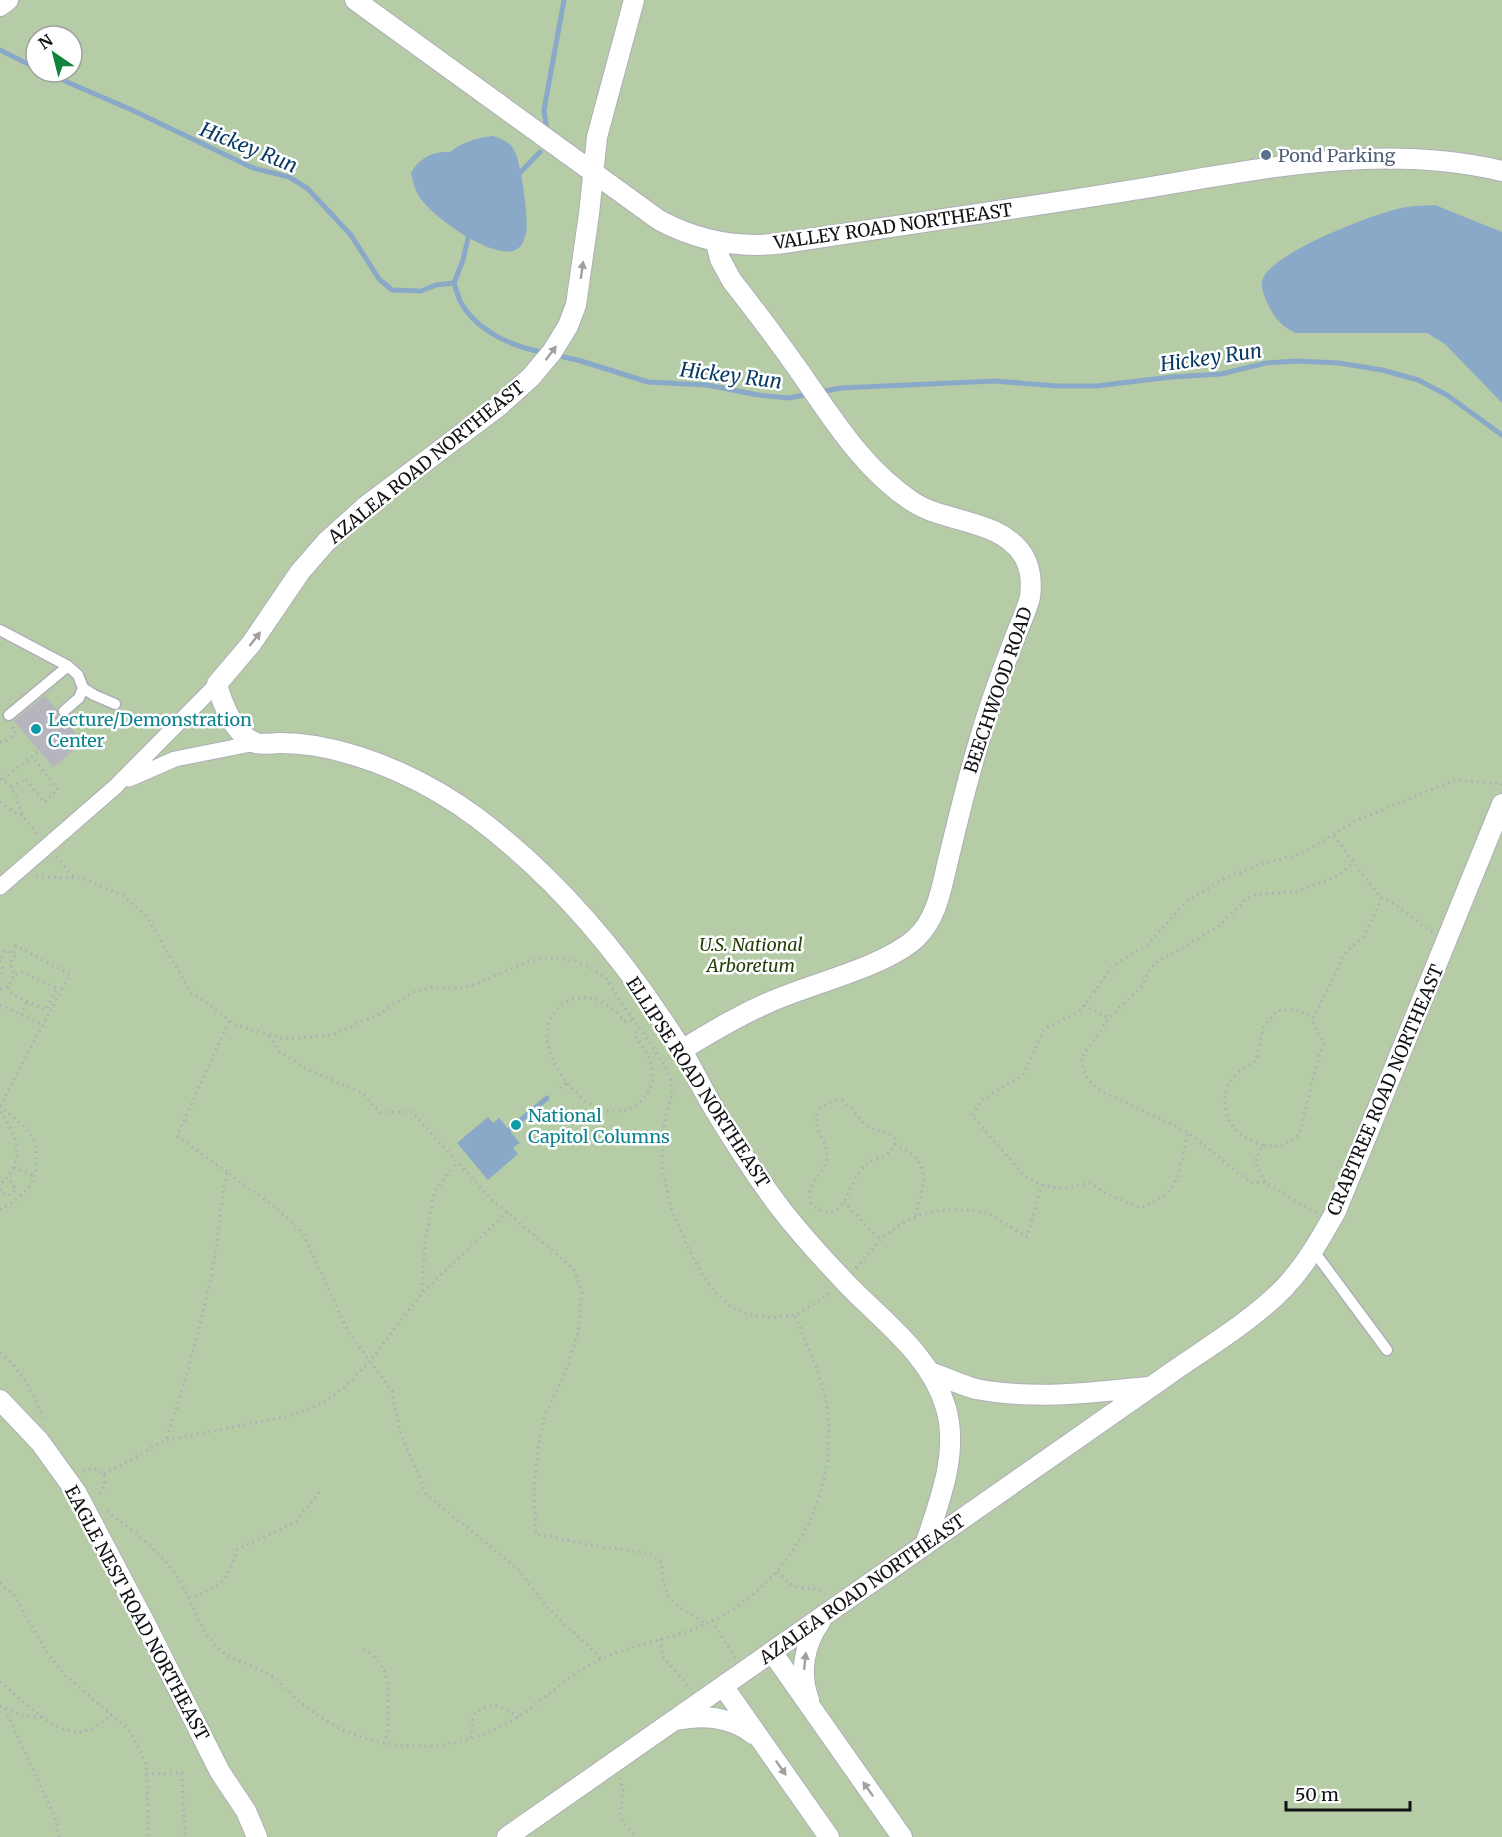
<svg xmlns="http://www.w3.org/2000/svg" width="1502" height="1837" font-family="Merriweather,serif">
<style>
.green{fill:#b5cca7;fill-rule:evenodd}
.water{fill:#8aa9c8}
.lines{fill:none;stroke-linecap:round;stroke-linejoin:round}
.stream{stroke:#8aa9c8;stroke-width:5}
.building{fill:#b6b5be}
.service-casing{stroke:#afaeb7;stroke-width:13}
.pedestrian-casing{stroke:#afaeb7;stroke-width:17}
.minor-casing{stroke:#afaeb7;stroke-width:22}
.path{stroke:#aeaeb6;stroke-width:3;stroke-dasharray:1.5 4.5;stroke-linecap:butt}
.service{stroke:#fff;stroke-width:10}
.pedestrian{stroke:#fff;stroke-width:15}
.minor{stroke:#fff;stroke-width:20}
.oneway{fill:#a0a0a1}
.service-dot{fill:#5c6f8a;stroke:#fff;stroke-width:2}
.culture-dot{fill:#0f9aa8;stroke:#fff;stroke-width:2}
.labels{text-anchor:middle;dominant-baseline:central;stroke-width:5;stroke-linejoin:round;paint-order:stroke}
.service-label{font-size:18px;fill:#4e5e75;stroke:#fff;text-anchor:start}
.street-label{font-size:18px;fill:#121115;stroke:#fff}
.culture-label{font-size:18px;fill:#0d838f;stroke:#fff;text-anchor:start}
.park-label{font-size:18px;font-style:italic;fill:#244109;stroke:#fff}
.water-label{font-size:20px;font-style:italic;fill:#083a63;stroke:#fff}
</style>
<rect width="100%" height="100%" fill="#f4f4fe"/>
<path class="green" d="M0,0H1502V1837H0ZM36,36H72V72H36Z"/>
<path class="water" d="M493,136C500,138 509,142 513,148C521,159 529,220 526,233C525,237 523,242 521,246C518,248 516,250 513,251C490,257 434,218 421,199C415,192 413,182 411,173C419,158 433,151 450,152C463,142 476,138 493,136Z
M1435,205L1502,232V403L1445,344L1427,333H1296C1279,325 1274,317 1266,300C1263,293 1260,285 1263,278C1274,252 1378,211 1407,207C1416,205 1426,206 1435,205Z
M488,1117L493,1123L499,1118L520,1143L513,1148L518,1154L488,1180L457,1143Z"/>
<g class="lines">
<path class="stream" d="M0,50L36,68
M44,72L132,110L253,168L289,177L307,188L351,235L379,279L392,290L421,291L436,285L454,283C456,289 458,296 460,301C477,332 513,347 546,353
M547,131L544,110L564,0
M516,177L540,152
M454,283L463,260L469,234
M555,355L581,361L648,382L707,385L758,395L788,398L810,394
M819,392L841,388L994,381L1058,386H1096L1171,377L1221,374L1266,363L1296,361L1339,363L1382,370L1418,380L1447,395L1502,435
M509,1130L547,1098"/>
</g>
<path class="building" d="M45,696L57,710L58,715L63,718L83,743L53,767L14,721Z"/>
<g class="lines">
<g class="service-casing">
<path id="service" d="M0,630L68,666L78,675L83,688L94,695L115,704
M64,711L79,698L83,688
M9,715L68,666
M1313,1250L1387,1350"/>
</g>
<g class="pedestrian-casing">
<path id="pedestrian" d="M129,779L175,759L255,743
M0,887L115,787L217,684"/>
</g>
<g class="minor-casing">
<path id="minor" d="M355,0L659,220C698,241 739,249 784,243C900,225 1017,209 1133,190C1256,170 1379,142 1502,171
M634,0L597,137L589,214L576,305L568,326L552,352L531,377L499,406L366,506L326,542L300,572L251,644L217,684C222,703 234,735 256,743C262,745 273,743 280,743C292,743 304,744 316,746C373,756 430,783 476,817C555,876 618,951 671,1033C687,1057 699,1083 713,1107C734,1142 756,1176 781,1209C802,1236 825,1261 849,1286C886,1324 931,1356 946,1408C959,1454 939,1502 925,1545
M0,6L8,0
M682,1050C714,1030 746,1011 782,997C819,982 886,965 915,939C936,920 941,891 947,865C960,811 973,757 991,703C999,679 1008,656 1017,632C1022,620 1027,609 1030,597C1032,582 1031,568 1023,555C1000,519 945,523 913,502C864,470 832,418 800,372C778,341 755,310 732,281L720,259L716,242
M932,1373C947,1378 961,1385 976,1389C1033,1400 1090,1393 1148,1387
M0,1400L40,1442L76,1492L147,1627L220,1772L246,1811L257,1837
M772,1652L902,1837
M723,1686L829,1837
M809,1700C799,1673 804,1645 820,1622
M676,1720C702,1714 732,1717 753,1734
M507,1837L1165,1377C1203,1350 1252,1321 1284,1288C1305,1266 1321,1238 1336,1211L1502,804"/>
</g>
<path class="path" d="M0,742L6,741L16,732L12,727
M0,779C17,785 16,802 23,815C26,822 34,829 39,835
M3,779L39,751
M12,788L25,778L44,802L58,790L32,756
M0,802L16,813L23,816
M56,857L73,876
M36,877L82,878L124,896L147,917L190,991L236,1025L284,1039L332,1035L379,1014L413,992L436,987L463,988L481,982L529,961L545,958L573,960L589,966L607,979L622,1004L651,1044L671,1077L672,1094L663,1129L662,1168L670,1205L686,1244L700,1271L717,1295L731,1307L750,1315L771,1318L795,1315L821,1299L832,1291
M1381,898L1396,905L1432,932
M0,961L3,970L0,979
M8,987L12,994L46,1010L57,988L22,972L14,975
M0,989L8,987L14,975L10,963L15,955L13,954
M0,1005L43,1025
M1084,1005L1109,1018
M21,1015L27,1001
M632,1020L625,1021C619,1015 612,1007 604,1003C578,989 549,1004 547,1033C544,1061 579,1106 608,1111C634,1116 657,1093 652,1067C651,1057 640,1044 634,1035L638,1027
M269,1036L279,1051L307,1069L364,1094L373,1106L381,1112H412L491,1199L574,1269L582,1293L578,1333L566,1371L545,1415L538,1450L534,1491L536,1534L596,1546L649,1553L661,1562C663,1571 663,1581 666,1590C671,1607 693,1613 705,1624
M560,1088L568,1082
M842,1100C853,1107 859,1122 870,1128C880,1133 890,1129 896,1141C890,1160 876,1155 864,1166C848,1181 844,1232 811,1204C805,1181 825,1176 827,1157C829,1142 810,1127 818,1112C822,1103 834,1101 842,1100Z
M0,1106L70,974L16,946L13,954L6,950L0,961
M0,1112C14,1131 25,1152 10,1173C7,1178 6,1181 0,1183
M895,1144C935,1163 924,1182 915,1217
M1263,1145C1234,1138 1214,1110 1231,1081C1236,1072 1248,1066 1256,1060L1263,1028L1277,1011L1294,1009L1314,1017
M14,1168L33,1175
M227,1172L177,1136L229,1021
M1265,1182L1255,1162L1263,1145L1280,1147L1299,1135L1315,1070L1324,1043L1313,1024L1314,1017L1345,953L1364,936L1380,902L1381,898L1333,835
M1042,1185L1059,1189L1090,1183L1109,1195L1142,1208L1167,1194L1178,1177L1188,1132
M0,1189L7,1196L16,1190L8,1177
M844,1202L880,1240
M0,1209C11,1204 27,1193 32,1181C40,1165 38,1141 26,1128C18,1120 8,1113 0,1107
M507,1212L422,1293L370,1361L392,1391L400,1431L426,1494L519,1570L547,1607L602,1659
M1316,1213L1265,1182L1251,1183L1188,1132L1099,1090C1087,1080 1083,1073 1081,1058L1109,1018L1142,986L1148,972L1159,959L1165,958L1219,926L1248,898L1259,894L1294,892L1315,885L1337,876L1354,862
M856,1268L880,1240L900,1224L925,1213L954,1209L986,1212L1027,1237L1042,1185L1026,1177L972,1116L981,1100L1023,1075L1045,1028L1079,1012L1114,965L1148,944L1188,900L1224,879L1258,865L1301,854L1355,821L1455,780L1502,784
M422,1291L425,1242L434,1193L457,1162
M0,1353C21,1369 34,1393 43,1418
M83,1471C91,1467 97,1469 104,1474L105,1485L98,1497
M104,1474L166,1440L290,1416L325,1402L347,1385L370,1361L348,1332L303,1233L275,1207L227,1172C220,1203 219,1235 213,1267C201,1326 185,1383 166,1440
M107,1511C115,1518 124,1524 133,1531C150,1544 166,1560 178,1578C193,1600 197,1626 215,1645C229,1661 249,1663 267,1673C280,1680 289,1693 300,1702C318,1717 339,1730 361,1737C413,1755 474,1746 519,1716C544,1700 564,1679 590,1665C627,1643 670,1641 708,1623C789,1585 840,1497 827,1408C822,1375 807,1345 795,1315
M777,1572C784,1579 792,1587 802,1588C813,1589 816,1587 825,1594
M0,1583L14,1595L48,1654L66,1676L127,1728L137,1744L146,1764L149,1837
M189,1598C217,1589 230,1580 236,1550L295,1522L320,1492
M712,1621L735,1658
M660,1639L663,1657L691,1689
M364,1649C371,1654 380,1661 384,1670C390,1687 389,1725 385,1743
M0,1682C19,1698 53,1732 79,1732C89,1732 105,1721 112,1714
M0,1706L27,1717H41
M5,1709L56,1820L59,1837
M471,1738L473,1716C488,1699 502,1706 519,1717
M146,1774L182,1773L185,1837
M620,1778L623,1791L620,1817L636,1837"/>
<use href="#service" class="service"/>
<use href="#pedestrian" class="pedestrian"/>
<use href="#minor" class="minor"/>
</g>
<defs><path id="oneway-solid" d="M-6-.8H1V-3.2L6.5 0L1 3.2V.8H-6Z" transform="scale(1.5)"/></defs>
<g class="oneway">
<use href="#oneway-solid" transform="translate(582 270) rotate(-82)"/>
<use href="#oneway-solid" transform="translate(551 353) rotate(-53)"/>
<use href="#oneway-solid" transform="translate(255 639) rotate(-52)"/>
<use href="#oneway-solid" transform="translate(805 1661) rotate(-84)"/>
<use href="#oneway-solid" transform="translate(781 1768) rotate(55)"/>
<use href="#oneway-solid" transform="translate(868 1789) rotate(-125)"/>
</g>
<circle class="service-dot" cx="1266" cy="155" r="6"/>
<g class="culture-dot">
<circle cx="36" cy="729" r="6"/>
<circle cx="516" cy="1125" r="6"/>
</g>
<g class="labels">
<g class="service-label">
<text x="1278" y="155">Pond Parking</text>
</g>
<g class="street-label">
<text transform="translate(893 226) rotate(-8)">VALLEY ROAD NORTHEAST</text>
<text transform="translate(426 462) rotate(-39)">AZALEA ROAD NORTHEAST</text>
<text transform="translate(998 690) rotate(-71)">BEECHWOOD ROAD</text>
<text transform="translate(698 1082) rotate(57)">ELLIPSE ROAD NORTHEAST</text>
<text transform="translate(1385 1090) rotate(-67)">CRABTREE ROAD NORTHEAST</text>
<text transform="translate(862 1589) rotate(-35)">AZALEA ROAD NORTHEAST</text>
<text transform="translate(137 1613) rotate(62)">EAGLE NEST ROAD NORTHEAST</text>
</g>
<g class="culture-label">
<text x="48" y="719">Lecture/Demonstration<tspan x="48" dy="21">Center</tspan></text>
<text x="528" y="1115">National<tspan x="528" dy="21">Capitol Columns</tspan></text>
</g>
<g class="park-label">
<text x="751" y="944">U.S. National<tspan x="751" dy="21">Arboretum</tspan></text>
</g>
<g class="water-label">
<text transform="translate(249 147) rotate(22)">Hickey Run</text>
<text transform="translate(1211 357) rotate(-8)">Hickey Run</text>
<text transform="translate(731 375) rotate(7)">Hickey Run</text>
</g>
</g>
<g transform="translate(54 54) rotate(325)"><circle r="28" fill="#ffffff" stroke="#a0a0a1" stroke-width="1.5"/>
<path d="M0-4.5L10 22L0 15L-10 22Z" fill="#0f843d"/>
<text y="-9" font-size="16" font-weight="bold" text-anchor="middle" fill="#121115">N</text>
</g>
<path d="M1286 1801v9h124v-9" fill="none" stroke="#121115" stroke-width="3"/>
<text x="1295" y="1801" font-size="18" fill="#121115" stroke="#ffffff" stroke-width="4.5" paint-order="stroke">50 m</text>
</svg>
